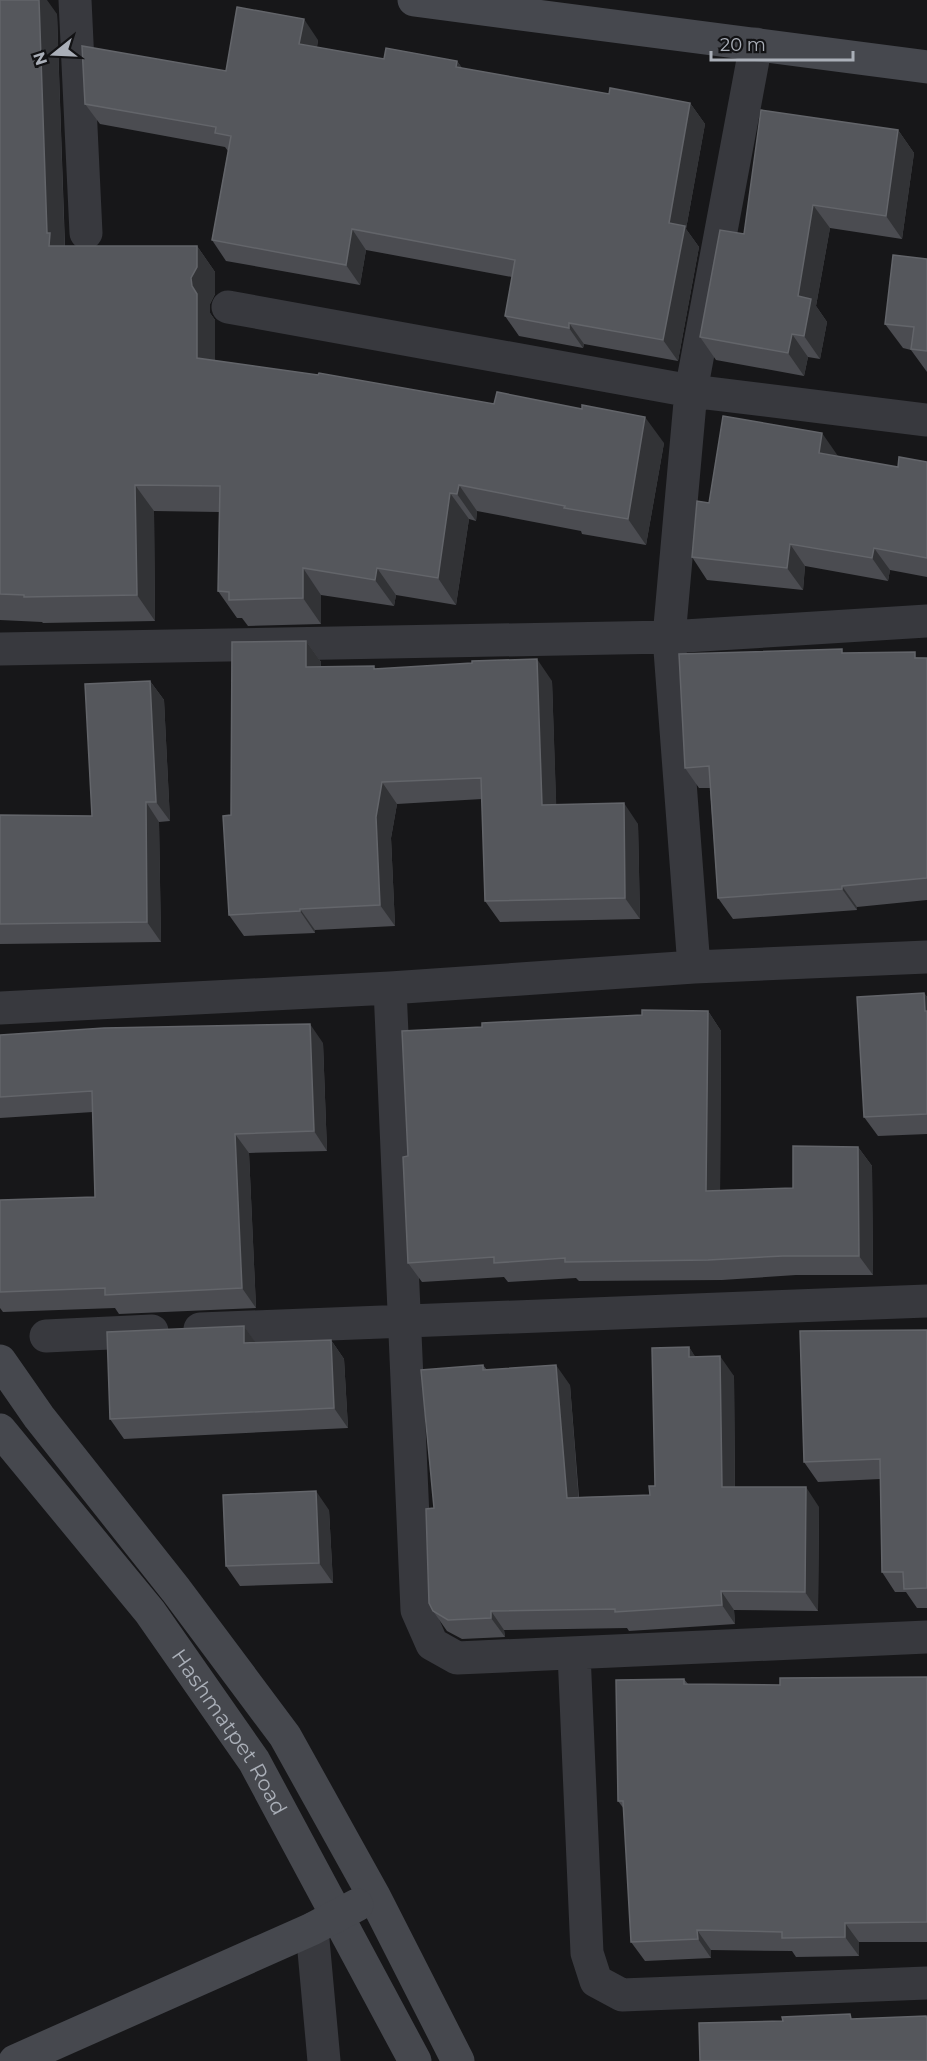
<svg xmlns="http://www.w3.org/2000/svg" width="927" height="2061" font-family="Montserrat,sans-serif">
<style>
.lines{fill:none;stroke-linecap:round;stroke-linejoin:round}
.street{stroke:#38393e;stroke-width:33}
.secondary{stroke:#46484e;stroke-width:33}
.wall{fill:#4b4c51}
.shaded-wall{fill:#323336}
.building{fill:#55575c;stroke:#63656a;stroke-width:1.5}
.labels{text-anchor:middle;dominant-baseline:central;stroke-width:6;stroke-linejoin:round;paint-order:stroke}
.street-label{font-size:21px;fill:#aaafb8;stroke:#121214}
</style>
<rect width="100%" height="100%" fill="#171719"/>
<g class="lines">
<path class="street" d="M75,0L86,233
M228,307L691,391L927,420
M0,649L669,637L927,621
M694,967L669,637L691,391L756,44
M390,988L417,1610L432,1644L457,1658L927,1637
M0,1008L390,988L694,967L927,957
M200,1329L927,1301
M46,1336L152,1331
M574,1653L587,1953L596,1981L622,1995L927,1983
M312,1929L324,2061"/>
<g class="secondary">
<path d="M414,0L927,67"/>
<path d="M0,1361L39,1417L176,1590L285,1736L374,1896L458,2061"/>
<path id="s1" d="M0,1430L150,1612L254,1761L415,2061"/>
<path d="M15,2061L312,1929L357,1905"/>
</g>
</g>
<path class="wall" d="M0,0L57,14L65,246H197L215,272V294L210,304V313L215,320V361L664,443L646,545L582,534L581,531L477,511L476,521L469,519L456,605L396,595L394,606L321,595V624L248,626L242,618H237L218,591L219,512L154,511L155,621L43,623L42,622L0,620Z
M318,40L317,47L384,59L457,61L462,68L609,94L690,103L705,124L686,229L699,247L678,361L584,344L583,348L519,336L505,316L512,277L366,250L360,285L226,261L212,240L228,151L225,147L100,124L85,104L226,71Z
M898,130L914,153L902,239L830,228L816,306L827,322L820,359L808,357L804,376L716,360L700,337L744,234Z
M927,259V372L911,350L903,348L885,324Z
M927,462V577L890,570L888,581L805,566L803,590L707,580L692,557L709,503L898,467Z
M306,641L321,662V667L375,669L552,681L556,804L638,824L640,919L500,922L485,901L482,799L397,804L391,838L395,926L315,930V933L244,936L229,915L231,815Z
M845,653L927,658V900L857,907V910L733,919L718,898L710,788H699L685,768Z
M150,681L164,700L170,821L159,822L161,942L0,944V815L92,816Z
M924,993L927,997V1134L878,1136L864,1117Z
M708,1011L721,1031L720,1190L793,1188L858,1147L872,1166L873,1275H796L722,1280L579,1281L576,1278L508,1282L504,1277L422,1282L408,1263V1156L482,1027Z
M0,1035L323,1043L327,1151L249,1153L256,1308L119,1314L115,1308L3,1312L0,1308V1200L95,1197L93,1112L0,1118Z
M244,1326L255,1343L331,1340L344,1359L348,1428L124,1439L110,1419Z
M927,1330V1608H917L906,1592H895L882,1572L880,1479L818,1482L804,1462Z
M689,1347L695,1357L734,1376L735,1487L819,1507L818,1611L734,1610L735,1624L629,1631L627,1628L504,1630L505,1637L462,1639L447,1631L433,1611L483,1365L487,1370L570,1385L579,1497L650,1495L655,1486Z
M329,1510L333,1583L240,1586L226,1566Z
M927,1677V1942H859V1956L796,1957L792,1951L711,1950V1958L645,1961L631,1942L624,1809L618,1801L684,1679L688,1684L780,1685Z"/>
<path class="shaded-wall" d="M39,0H47L57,14L65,255L49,246L47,233Z
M304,19L318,40L314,64L299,44Z
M457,61L471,81L456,67Z
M690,103L705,124L686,229L699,247L678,361L663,340L669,223Z
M898,130L914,153L902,239L886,216Z
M813,205L830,228L816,306L827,322L820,359L804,336L798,296Z
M352,229L366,250L360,285L346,265Z
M197,246L215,272V294L210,304V313L215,320V385L197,358L191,278Z
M569,323L584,344L583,348L569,328Z
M792,334L808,357L804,376L788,353Z
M645,417L664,443L646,545L628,519Z
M822,433L838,456L819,453Z
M135,485L154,511L155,621L137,595Z
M459,485L477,511L476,521L457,494Z
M450,493L469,519L456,605L438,578Z
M790,544L805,566L803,590L787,568Z
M874,548L890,570L888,581L872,558Z
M303,568L321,595V624L303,598Z
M377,568L396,595L394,606L375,580Z
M306,641L321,662L320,689L306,667Z
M537,659L552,681L557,826L542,805Z
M150,681L164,700L170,821L156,802Z
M382,782L397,804L391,838L395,926L380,905L376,817Z
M146,802L159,822L161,942L147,922Z
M624,803L638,824L640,919L625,898Z
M842,886L857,907V910L842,889Z
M300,909L315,930V933L300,911Z
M924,993L927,997V1013L925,1011Z
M708,1011L721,1031L720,1210L706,1191Z
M310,1024L323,1043L327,1151L314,1131Z
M235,1134L249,1153L256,1308L242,1288Z
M858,1147L872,1166L873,1275L859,1256Z
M244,1326L257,1345L244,1343Z
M331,1340L344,1359L348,1428L334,1408Z
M689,1347L702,1367L689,1357Z
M720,1356L734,1376L735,1507L722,1487Z
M556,1365L570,1385L580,1517L567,1498Z
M806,1487L819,1507L818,1611L805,1592Z
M316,1491L329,1510L333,1583L319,1563Z
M721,1591L734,1610L735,1624L722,1605Z
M491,1611L504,1630L505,1637L491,1618Z
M845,1923L859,1942V1956L845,1937Z
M697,1930L711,1950V1958L698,1939Z"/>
<path class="building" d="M0,0H39L47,233H50L49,246H197V267L191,278L192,286L197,294V358L318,375L319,373L494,404L497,392L582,409V405L645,417L628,519L564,508L565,506L459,485L457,494L450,493L438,578L377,568L375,580L303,568V598L229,600V592L218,591L220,486L135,485L137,595L24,597V595L0,594Z
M237,7L304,19L299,44L384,59L386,48L457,61L456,67L609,94L610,88L690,103L669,223L685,226L663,340L569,323V328L505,316L515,260L352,229L346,265L212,240L231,136L215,133L216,127L85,104L82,46L226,71Z
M761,110L898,130L886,216L813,205L798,296L811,299L804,336L792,334L788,353L700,337L720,230L744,234Z
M893,255L927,259V351L911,349L914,327L885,324Z
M723,416L822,433L819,453L898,467L899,457L927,462V558L874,548L872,558L790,544L787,568L692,557L697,501L709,503Z
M306,641V667L374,666V669L472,663V661L537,659L542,805L624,803L625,898L485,901L481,778L382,782L376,817L380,905L300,909V911L229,915L223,816L231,815L232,642Z
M842,649V653L915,652V658H927V878L842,886V889L718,898L709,766L685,768L679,654Z
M150,681L156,802H146L147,922L0,924V815L92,816L85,684Z
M924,993L925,1011H927V1114L864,1117L857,997Z
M642,1010L708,1011L706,1191L793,1188V1146L858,1147L859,1256H783L708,1260L565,1262V1258L494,1263V1257L408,1263L403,1157L408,1156L402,1031L482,1027V1023L642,1015Z
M310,1024L314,1131L235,1134L242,1288L105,1295V1288L0,1292V1200L95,1197L92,1091L0,1097V1035L104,1028Z
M244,1326V1343L331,1340L334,1408L110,1419L107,1332Z
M927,1330V1588L904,1589L903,1572H882L880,1459L804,1462L800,1331Z
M689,1347V1357L720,1356L722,1487H806L805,1592L721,1591L722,1605L615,1612V1609L491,1611V1618L448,1620L433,1611L429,1603L426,1509L434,1508L421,1370L483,1365V1370L556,1365L567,1498L650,1495L649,1486H655L652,1348Z
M316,1491L319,1563L226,1566L223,1495Z
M927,1677V1922L845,1923V1937L782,1938V1932L697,1930L698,1939L631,1942L623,1801H618L616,1680L684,1679V1684L780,1685V1678Z
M850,2014L851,2019L926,2016V2017H927V2061H700L699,2023L783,2021L782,2017Z"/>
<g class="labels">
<g class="street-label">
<text stroke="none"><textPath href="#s1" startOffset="380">Hashmatpet Road</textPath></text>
</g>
</g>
<g transform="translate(54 54) rotate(252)" stroke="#121214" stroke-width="4.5" paint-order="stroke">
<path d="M0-4.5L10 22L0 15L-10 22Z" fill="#aaafb8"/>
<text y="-9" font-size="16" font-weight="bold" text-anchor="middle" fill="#aaafb8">N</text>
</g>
<path d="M711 51v9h142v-9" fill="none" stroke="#aaafb8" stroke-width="3"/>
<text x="720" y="51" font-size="18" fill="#aaafb8" stroke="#121214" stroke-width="4.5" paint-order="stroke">20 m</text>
</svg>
